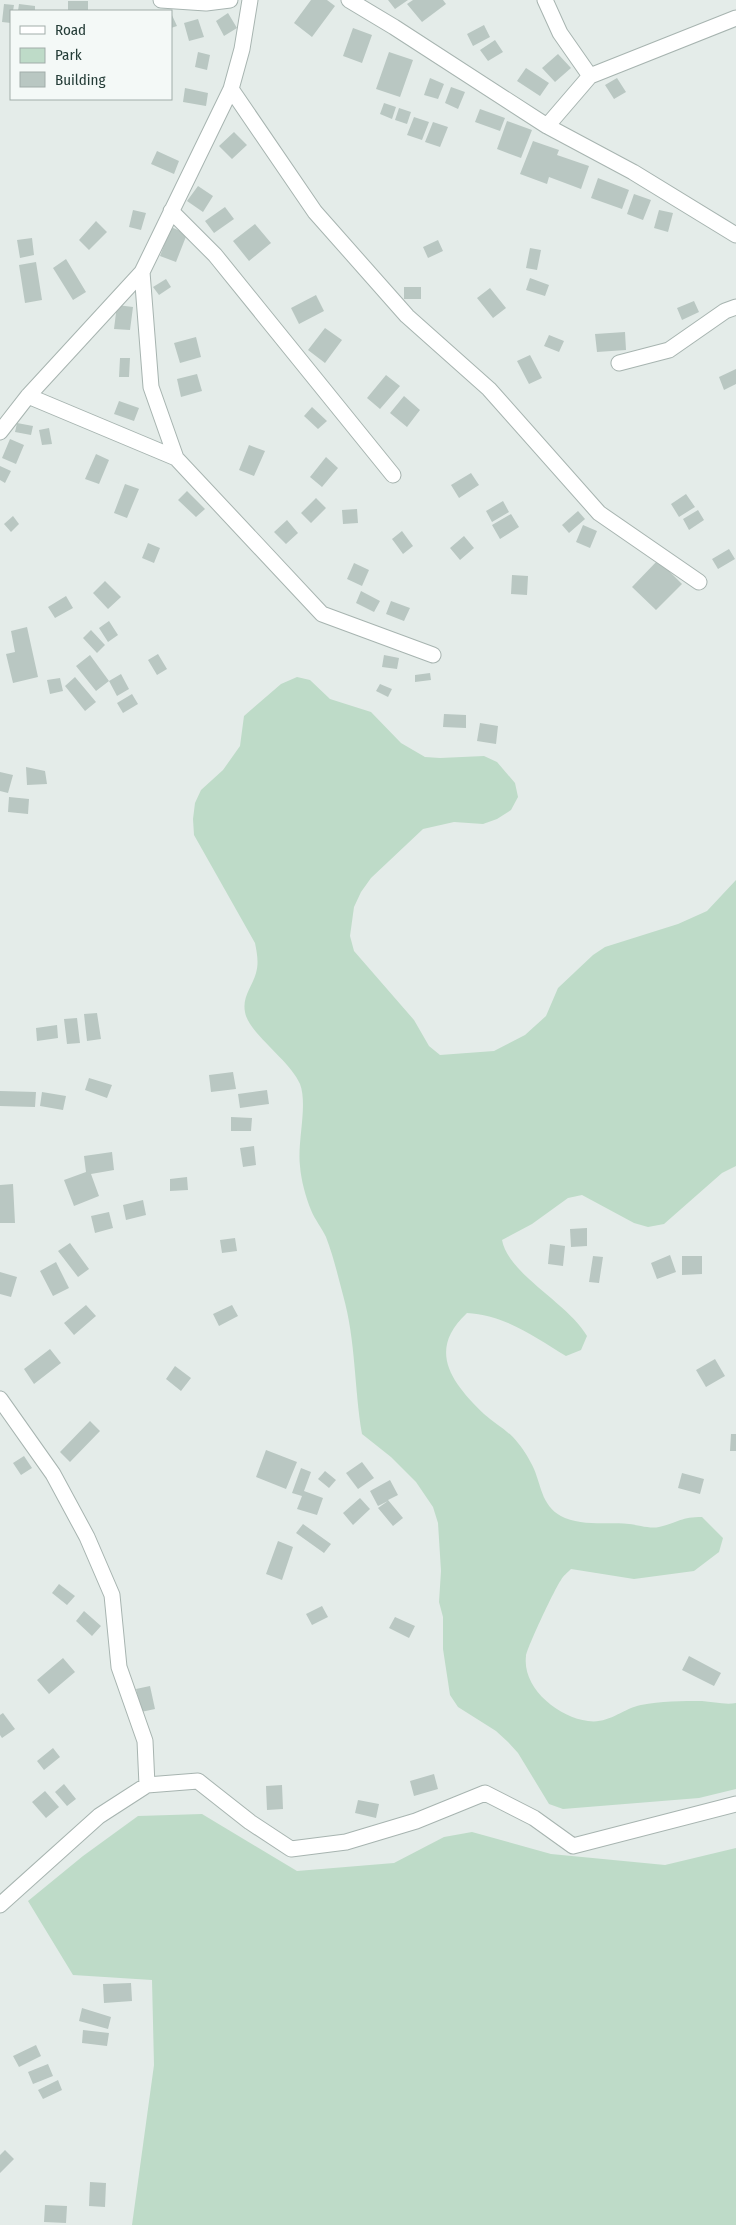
<svg xmlns="http://www.w3.org/2000/svg" width="736" height="2225" font-family="'Fira Sans Condensed',sans-serif">
<style>
.green{fill:#bedbc8}
.building{fill:#b9c7c2}
.lines{fill:none;stroke-linecap:round;stroke-linejoin:round}
.minor-casing{stroke:#a7b4b0;stroke-width:17}
.minor{stroke:#fff;stroke-width:15}
</style>
<rect width="100%" height="100%" fill="#e4ece9"/>
<path class="green" d="M297,677L310,680L330,699L371,712L401,743L425,757L440,758L484,756L497,762L515,783L518,797L511,810L497,819L483,824L454,822L423,829L371,878L361,892L354,907L350,936L354,951L414,1020L429,1046L440,1055L494,1051L525,1035L546,1016L558,988L593,955L605,947L678,924L707,911L736,880V1166L722,1173L664,1224L648,1227L634,1223L582,1195L568,1198L532,1224L502,1240C508,1274 568,1303 587,1336L581,1350L566,1356C535,1337 505,1315 467,1313C427,1350 451,1382 484,1414C495,1424 508,1430 518,1443C524,1450 530,1460 534,1469C542,1488 542,1508 565,1518C585,1526 608,1522 629,1524C638,1525 650,1529 659,1527C677,1523 680,1517 702,1517L723,1538L719,1552L694,1571L634,1579L571,1569C568,1572 563,1576 561,1580C555,1588 527,1648 526,1656C522,1688 558,1717 588,1721C609,1724 622,1709 641,1705C660,1701 683,1701 702,1701C713,1702 726,1705 736,1703V1789L699,1798L563,1809L549,1804L518,1753L508,1742L496,1731L458,1707L450,1695L443,1649V1617L439,1602L441,1571L438,1523L433,1507L416,1482L391,1457L362,1434C354,1387 356,1341 343,1295C338,1276 333,1255 326,1237C322,1228 315,1220 311,1210C306,1198 301,1180 300,1166C297,1142 308,1105 300,1084C290,1060 248,1033 245,1012C242,997 252,987 256,973C259,963 257,953 255,943L194,835L193,819L195,803L201,790L223,770L240,746L244,716L281,684Z
M202,1814L297,1871L394,1863L444,1837L472,1832L551,1854L665,1865L736,1848V2225H132L154,2065L152,1980L73,1975L28,1901L83,1856L138,1816Z"/>
<path class="building" d="M311,0H327L335,6L312,37L294,23Z
M388,0H408L395,9Z
M413,0H443L446,4L422,22L407,4Z
M68,1H88V11H68Z
M4,4L14,5L11,23L2,22Z
M19,4L35,6V11H18Z
M171,13L177,26L171,28Z
M228,13L237,28L224,36L216,21Z
M198,19L204,37L189,41L184,23Z
M484,25L490,37L473,46L467,34Z
M353,28L372,35L362,63L343,56Z
M495,40L503,52L488,61L480,50Z
M198,52L210,55L207,70L195,67Z
M389,52L413,60L400,97L376,89Z
M558,54L571,68L555,82L542,68Z
M526,68L549,83L540,96L517,81Z
M430,78L444,84L438,99L424,95Z
M617,78L626,92L614,99L605,85Z
M451,87L465,92L458,109L445,103Z
M185,88L208,93L206,106L183,102Z
M384,103L396,107L392,119L380,114Z
M399,108L411,112L407,124L395,120Z
M480,109L505,118L500,131L475,122Z
M414,117L429,122L422,140L407,135Z
M507,121L532,130L521,158L497,149Z
M433,122L448,127L440,147L425,142Z
M234,132L247,145L232,159L219,146Z
M533,141L559,150L557,155L589,166L581,189L549,177L547,184L520,174Z
M157,151L179,161L174,174L151,164Z
M598,178L629,190L622,209L591,198Z
M198,186L213,196L203,212L187,201Z
M634,194L651,200L643,220L627,214Z
M225,207L234,219L214,233L205,221Z
M133,210L146,213L141,230L129,227Z
M659,210L673,213L668,232L654,228Z
M96,221L107,232L89,250L79,240Z
M255,224L271,243L249,261L233,241Z
M171,227L187,234L176,262L160,256Z
M32,238L34,255L20,258L17,240Z
M438,240L443,251L428,258L423,247Z
M530,248L541,250L537,270L526,268Z
M66,259L86,292L73,300L53,268Z
M36,262L42,300L25,303L19,265Z
M530,278L549,285L545,296L526,290Z
M166,279L171,287L159,295L153,287Z
M404,287H421V299H404Z
M490,288L506,308L493,318L477,298Z
M316,295L324,311L299,324L291,308Z
M694,301L699,312L682,320L677,308Z
M117,305L133,307L130,330L114,329Z
M325,328L342,340L325,363L308,350Z
M625,332L626,350L597,352L595,334Z
M549,335L564,341L559,352L544,346Z
M196,337L201,357L180,363L174,343Z
M530,355L542,378L529,384L517,361Z
M120,358H130L129,377H119Z
M736,369V384L724,390L719,377Z
M197,374L202,391L181,397L177,379Z
M386,375L400,386L380,409L367,398Z
M404,396L420,410L407,427L390,413Z
M119,401L139,408L134,421L114,414Z
M312,407L327,421L318,429L304,416Z
M17,423L33,426L31,435L15,432Z
M49,428L52,444L42,445L39,430Z
M10,439L24,445L16,464L2,458Z
M249,445L265,451L254,476L239,470Z
M96,454L109,460L99,484L85,479Z
M326,457L338,468L322,487L310,477Z
M0,466L11,471L5,483L0,480Z
M471,473L479,485L459,498L451,485Z
M125,484L139,489L127,518L114,513Z
M187,491L205,509L196,517L178,500Z
M686,494L695,507L679,517L671,504Z
M316,498L326,508L311,523L301,513Z
M503,501L509,512L492,522L486,511Z
M357,509L358,523L343,524L342,510Z
M698,510L704,520L689,530L683,519Z
M578,511L585,519L569,533L562,525Z
M511,514L519,527L500,539L492,525Z
M13,516L19,524L11,532L4,524Z
M287,520L298,533L286,544L274,532Z
M583,525L597,531L590,548L576,542Z
M402,531L413,546L403,554L392,539Z
M464,536L474,548L460,560L450,548Z
M148,543L160,548L154,563L142,558Z
M729,549L735,559L718,569L712,559Z
M658,560L682,584L656,610L632,587Z
M354,563L369,570L362,586L347,579Z
M512,575L528,576L527,595L511,594Z
M105,581L121,597L108,609L93,593Z
M361,591L380,601L374,612L356,603Z
M66,596L73,608L55,618L48,607Z
M391,601L410,608L404,621L386,614Z
M109,621L118,635L108,642L99,628Z
M27,627L38,677L13,683L6,654L15,652L11,631Z
M91,630L105,645L97,653L83,638Z
M158,654L167,669L157,675L148,660Z
M90,655L109,681L96,691L76,666Z
M384,655L399,658L397,669L382,667Z
M430,673L431,680L415,682V675Z
M121,674L129,689L117,696L109,681Z
M75,677L96,702L85,711L65,686Z
M60,678L63,691L50,694L47,680Z
M380,684L392,689L388,697L376,691Z
M132,694L138,704L123,713L117,703Z
M444,714L466,715V728L443,727Z
M480,723L498,726L496,744L477,741Z
M26,767L45,771L47,784L27,785Z
M0,772L13,775L8,793L0,791Z
M9,797L29,799L28,814L8,812Z
M97,1013L101,1039L87,1041L84,1014Z
M77,1018L80,1043L67,1044L64,1019Z
M57,1025L58,1038L37,1041L36,1028Z
M233,1072L236,1089L211,1092L209,1075Z
M89,1078L112,1085L107,1098L85,1090Z
M267,1090L269,1104L240,1108L238,1094Z
M0,1091L36,1092L35,1107L0,1106Z
M42,1092L66,1096L63,1110L40,1106Z
M231,1117L252,1118L251,1131H231Z
M254,1146L256,1165L243,1167L240,1148Z
M112,1152L114,1170L91,1174L99,1196L74,1206L64,1180L86,1172L84,1156Z
M187,1177L188,1190L170,1191V1179Z
M13,1184L15,1223H0V1185Z
M143,1200L146,1215L126,1220L123,1205Z
M109,1212L113,1228L95,1233L91,1216Z
M587,1228V1246L571,1247L570,1229Z
M235,1238L237,1251L222,1253L220,1240Z
M70,1243L89,1269L78,1277L58,1251Z
M550,1244L565,1246L563,1266L548,1264Z
M670,1255L676,1272L657,1279L651,1263Z
M593,1256L603,1257L599,1283L589,1282Z
M682,1256H702V1274L682,1275Z
M56,1262L69,1288L53,1296L40,1271Z
M0,1272L17,1277L11,1297L0,1294Z
M86,1305L96,1316L74,1335L64,1323Z
M232,1305L238,1316L219,1326L213,1314Z
M50,1349L61,1363L34,1384L24,1369Z
M715,1359L725,1376L706,1387L696,1370Z
M175,1366L191,1378L181,1391L166,1379Z
M90,1421L100,1431L70,1462L60,1452Z
M731,1434H736V1451H730Z
M266,1450L297,1462L286,1489L256,1477Z
M24,1456L32,1468L21,1475L13,1463Z
M362,1462L374,1478L358,1489L346,1473Z
M301,1468L311,1472L304,1491L323,1498L317,1515L297,1509L302,1496L292,1493Z
M325,1471L336,1480L329,1488L318,1479Z
M682,1473L704,1479L700,1494L678,1488Z
M390,1480L398,1495L388,1500L403,1518L393,1526L378,1508L388,1501L378,1506L370,1491Z
M360,1498L370,1509L353,1525L343,1513Z
M303,1524L331,1544L324,1553L296,1533Z
M278,1541L293,1547L282,1580L266,1574Z
M59,1584L75,1596L67,1605L52,1593Z
M322,1606L328,1617L312,1625L306,1614Z
M84,1611L101,1626L92,1636L76,1621Z
M395,1617L415,1626L409,1638L389,1628Z
M689,1656L721,1673L714,1686L682,1670Z
M63,1658L75,1672L49,1694L37,1680Z
M150,1686L155,1709L141,1712L136,1689Z
M3,1713L15,1729L2,1738L0,1735V1715Z
M53,1748L60,1757L44,1770L37,1761Z
M434,1774L438,1789L414,1796L410,1781Z
M64,1784L76,1799L67,1806L55,1792Z
M282,1785L283,1809L267,1810L266,1786Z
M45,1791L59,1807L46,1818L32,1802Z
M358,1800L379,1804L376,1818L355,1813Z
M131,1983L132,2001L104,2003L103,1984Z
M82,2008L111,2017L108,2029L79,2021Z
M83,2030L109,2033L107,2046L82,2043Z
M36,2045L41,2056L19,2067L13,2056Z
M48,2064L53,2076L33,2084L28,2072Z
M58,2080L62,2090L43,2099L38,2090Z
M5,2150L14,2159L0,2173V2155Z
M90,2182L106,2183L105,2207L89,2206Z
M45,2205L67,2206L66,2223L44,2222Z"/>
<g class="lines">
<g class="minor-casing">
<path id="minor" d="M161,0L206,3L230,0
M349,0L394,27L547,126L633,172L736,235
M545,0L560,33L590,76
M231,89L315,212L407,316L489,389L599,513L699,582
M547,126L590,76L736,18
M171,211L215,255L393,475
M142,272L151,387L176,458L322,614L433,655
M619,363L669,350L725,311L736,307
M28,396L176,458
M0,432L28,396L142,272L231,89L242,49L250,0
M0,1399L53,1474L87,1537L112,1595L119,1667L145,1741L147,1785
M0,1905L99,1816L147,1785L198,1781L250,1822L291,1849L346,1842L416,1821L485,1793L534,1818L573,1846L736,1804"/>
</g>
<use href="#minor" class="minor"/>
</g>
<rect x="10" y="10" width="162" height="90" fill="#f4f9f7" stroke="#a1adaa"/>
<rect x="20" y="26" width="25" height="8" fill="#ffffff" stroke="#a1adaa"/>
<text x="55" y="35" font-size="15" fill="#243c37">Road</text>
<rect x="20" y="48" width="25" height="15" fill="#bedbc8" stroke="#a1adaa"/>
<text x="55" y="60" font-size="15" fill="#243c37">Park</text>
<rect x="20" y="72" width="25" height="15" fill="#b9c7c2" stroke="#a1adaa"/>
<text x="55" y="85" font-size="15" fill="#243c37">Building</text>
</svg>
